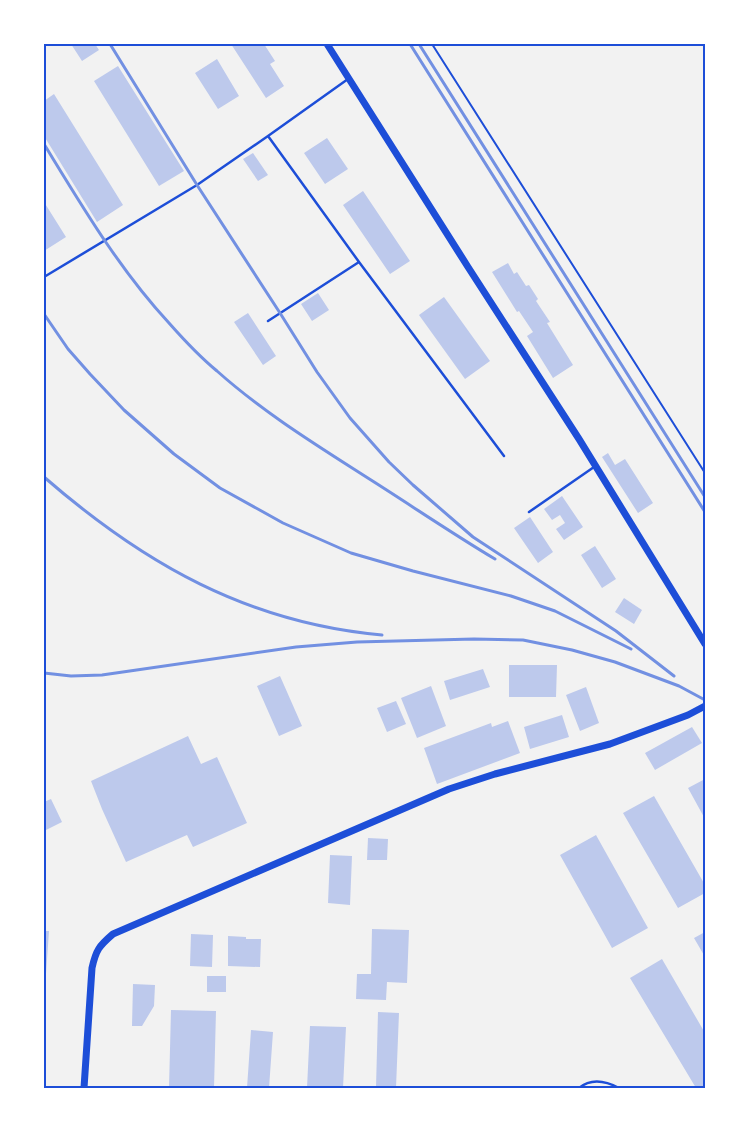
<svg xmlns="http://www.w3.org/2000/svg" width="749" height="1132" font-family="'PT Sans',sans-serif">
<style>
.building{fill:#bdc9ec}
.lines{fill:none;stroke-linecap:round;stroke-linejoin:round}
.path{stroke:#1d4ed8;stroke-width:2}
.service{stroke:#1d4ed8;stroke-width:2.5}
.tertiary{stroke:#1d4ed8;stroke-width:7}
.rail{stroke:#7290e2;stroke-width:3}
.neatline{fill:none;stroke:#1d4ed8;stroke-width:2}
</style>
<rect width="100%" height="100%" fill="#f2f2f2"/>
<path class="building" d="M71,44H95L99,50L82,61Z
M231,44H264L275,61L270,64L284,86L266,98Z
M217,59L239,96L218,109L195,73Z
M118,66L184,171L159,186L94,81Z
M54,94L123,205L97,222L44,136V101Z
M327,138L348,169L325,184L304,153Z
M253,153L268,175L258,181L243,159Z
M363,191L410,261L390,274L343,205Z
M44,202L66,237L44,251Z
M508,263L514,274L517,272L526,286L529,285L538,299L536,301L550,322L547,323L573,365L553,378L527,336L533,332L519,311L517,312L492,272Z
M318,293L329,310L312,321L301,304Z
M444,297L490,361L465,379L419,315Z
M248,313L276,356L263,365L234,322Z
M608,453L615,465L625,459L653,503L638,513L602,457Z
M562,496L583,527L564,540L556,529L565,523L560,515L552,520L544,509Z
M530,517L553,552L538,563L514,528Z
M595,546L616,579L602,588L581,555Z
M624,598L642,610L634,624L615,612Z
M509,665H557L556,697H509Z
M483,669L490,687L450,700L444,681Z
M280,676L302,726L279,736L257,686Z
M431,686L446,726L417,738L401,698Z
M586,687L599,723L580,731L566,695Z
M396,701L406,724L387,732L377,708Z
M562,715L569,737L530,749L524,727Z
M508,721L520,753L437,784L424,748L491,723L492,727Z
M692,727L702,743L655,770L645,753Z
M188,736L201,764L217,757L247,823L193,847L187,835L126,862L102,809L91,781Z
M705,779V819L688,788Z
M654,796L705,885V893L678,908L623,813Z
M51,799L62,822L44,831V802Z
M596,835L648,928L612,948L560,855Z
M368,838L388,839L387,860H367Z
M330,855L352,856L350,905L328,903Z
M372,929L409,930L407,983L387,982L386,1000L356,999L357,974H371Z
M44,931H49L45,988H44Z
M705,932V957L694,938Z
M191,934L213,935L212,967L190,966Z
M228,936L246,937V939H261L260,967L228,966Z
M662,959L705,1033V1088H696L630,978Z
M207,976H226V992H207Z
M133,984L155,985L154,1006L142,1026H132Z
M171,1010L216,1011L214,1088H169Z
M378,1012L399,1013L396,1088H376Z
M310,1026L346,1027L343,1088H307Z
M251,1030L273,1032L269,1088H247Z"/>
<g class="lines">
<path class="path" d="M432,44L705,473"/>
<path class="service" d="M268,136L359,262L504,456
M44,277L197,185L268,136L348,79
M268,321L359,262
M529,512L594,467
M579,1088C591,1078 606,1081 619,1088"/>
<path class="tertiary" d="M327,44L468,267L579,439L705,644
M84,1088L92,968C96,950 99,946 113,934L449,789L495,774L610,744L688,715L705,706"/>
<path class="rail" d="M110,44L197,185L280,313L317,372L350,418L389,462L413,485L473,537L616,631L674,676
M410,44L705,512
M419,44L705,497
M44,144C82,206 119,269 169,323C184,340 200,357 217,371C264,413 318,446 371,480C412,506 453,534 495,559
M44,314L68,349L90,374L124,410L174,454L220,488L283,523L351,553L413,571L511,596L555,611L631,649
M44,477C144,564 248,623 382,635
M44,673L71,676L102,675L296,647L357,642L474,639L523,640L572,650L615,662L679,686L705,700"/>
</g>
<rect width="749" height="1132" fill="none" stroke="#ffffff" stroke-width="90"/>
<rect x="45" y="45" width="659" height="1042" class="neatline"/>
</svg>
